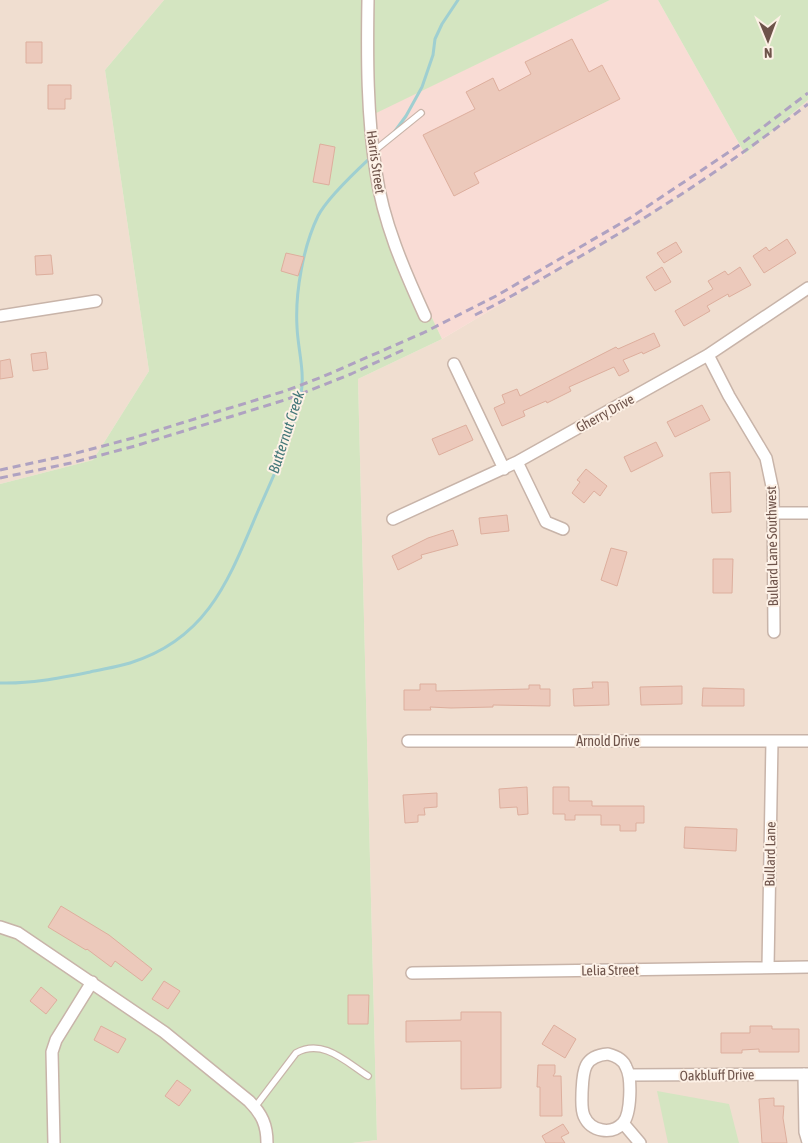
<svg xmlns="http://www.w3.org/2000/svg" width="808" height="1143" font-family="'Asap Condensed',sans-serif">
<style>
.residential{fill:#f0ded0}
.commercial{fill:#f9dcd5}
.green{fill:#d4e5c1}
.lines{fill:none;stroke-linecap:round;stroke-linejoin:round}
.stream{stroke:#9fcfd1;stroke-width:3}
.building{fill:#ecc9bb;stroke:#ddae9d}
.lane-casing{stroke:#c8b4a9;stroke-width:8}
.street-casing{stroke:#c8b4a9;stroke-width:14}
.lane{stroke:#fff;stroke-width:5.5}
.street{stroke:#fff;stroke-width:11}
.rail{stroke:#afa2c1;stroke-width:3;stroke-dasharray:8 5;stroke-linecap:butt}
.labels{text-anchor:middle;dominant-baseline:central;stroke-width:4;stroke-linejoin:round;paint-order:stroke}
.street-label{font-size:14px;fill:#6e534a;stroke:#fdf1e6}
.water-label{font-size:15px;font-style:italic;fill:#437779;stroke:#fdf1e6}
</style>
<rect width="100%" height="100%" fill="#f9ede1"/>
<path class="residential" d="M0,0H164L105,70L149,371L93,460L0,484Z
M808,100V1143H352L377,1140L358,379L442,339L577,259L745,154Z"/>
<path class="commercial" d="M610,0H658L745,154L577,259L442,339L400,250L368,116Z"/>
<path class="green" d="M164,0H610L368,117L400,250L442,339L358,379L377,1140L352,1143H0V484L93,460L149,371L105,70Z
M658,0H808V100L745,154Z
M657,1091L729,1104L739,1143H668Z"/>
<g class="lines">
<path class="stream" d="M395,131L406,116L422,87L433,55L435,39L442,24L458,0
M0,683C31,684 60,678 90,672C103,669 117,667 130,663C208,639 229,579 258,511C274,475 294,433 301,394C305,371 298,350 297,327C295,293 303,247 318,216C327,198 355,172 370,158"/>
</g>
<path class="building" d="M572,39L589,72L602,65L620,99L474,173L479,183L454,196L423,135L475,109L466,92L493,78L499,91L531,74L525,62Z
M26,42H42V63H26Z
M48,85H71V99H65V109H48Z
M320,144L335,147L329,185L313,182Z
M787,239L796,253L764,273L753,256L766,247L769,251Z
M676,242L682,252L664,263L657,253Z
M286,253L304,257L298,276L281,271Z
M51,255L53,274L36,275L35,256Z
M662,267L671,282L655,291L646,277Z
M740,267L751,285L729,297L728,294L707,306L710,311L684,326L675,311L713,289L708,281L725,271L728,275Z
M654,333L660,346L643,354L642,352L623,360L629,371L619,376L614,367L569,387L571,391L547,403L546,401L523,411L525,416L502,426L494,408L505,403L502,395L517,389L520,396L616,347L618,349Z
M46,352L48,369L33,371L31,354Z
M10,359L13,377L0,379V361Z
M702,405L710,420L675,437L667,422Z
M466,425L473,440L439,455L432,439Z
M656,442L663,456L631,472L624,457Z
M586,469L607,486L600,496L594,491L584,503L572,493L580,482L577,480Z
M730,472L731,512L712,513L710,473Z
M507,515L509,531L481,534L479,518Z
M453,530L458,545L421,555L422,558L398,570L392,556L428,538Z
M611,548L627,552L617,586L601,580Z
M713,559H733L732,593H713Z
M592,682H608L609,705L574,706L573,689L593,688Z
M420,684H436V691L529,689V685H540V689H550V706L493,705V707L451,708L430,707L431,710H404V690H420Z
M682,686V704L641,705L640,687Z
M703,688L744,689V706H702Z
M527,787L528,814L518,815L517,807L500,808L499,789Z
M553,787H569V801H592V806H644V823H636V831H620V825H601V815H575V820H565V814H553Z
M437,793V807L424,808L425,815H418V822L405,823L403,795Z
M685,827L737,829L736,851L684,848Z
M61,906L109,935L152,969L142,981L115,961L111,967L87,949L86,950L48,927Z
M164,981L180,991L168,1009L152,999Z
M41,987L57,1000L46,1014L30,1001Z
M348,995H369L368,1024H348Z
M461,1012H501V1088L461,1089V1041L406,1042V1021L461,1020Z
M554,1025L576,1039L565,1058L542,1044Z
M101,1026L126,1039L118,1053L94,1040Z
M750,1026H772V1029H799V1052H759V1049L742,1050V1053H721V1033H750Z
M538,1065H555V1073L553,1076H561L562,1116H540V1087H537Z
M177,1080L191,1090L179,1106L165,1096Z
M774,1098V1106H784L783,1118L787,1143H762L759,1099Z
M563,1124L569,1133L561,1137L565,1143H546L542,1136Z"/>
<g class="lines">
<g class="lane-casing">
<path id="lane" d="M374,151L421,113
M255,1107L296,1053C323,1038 346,1062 368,1076"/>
</g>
<g class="street-casing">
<path id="street" d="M368,0C367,57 367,116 376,172C383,222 404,270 425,316
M0,316L96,301
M708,355L729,396L766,458L773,491L774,632
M454,364L504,469
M517,462L546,522L563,529
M773,513H808
M393,519L517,462L708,355L808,288
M408,741H808
M0,927L18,933L164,1032L249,1101C262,1114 267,1125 267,1143
M768,967L772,741
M412,973L808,967
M608,1054C616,1056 623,1059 626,1067C632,1078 631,1114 623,1123C612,1135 591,1132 584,1116C581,1109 582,1101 582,1093C583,1073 582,1056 608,1054Z
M804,1074L805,1132L808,1142
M629,1075L808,1074
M623,1123L640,1143
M54,1143L52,1052L56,1040L92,982"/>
</g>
<use href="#lane" class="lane"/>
<use href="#street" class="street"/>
<path class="rail" d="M475,315C512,297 546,276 581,256C660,210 736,160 808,104
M0,470L69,455L133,438L285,391L322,377L423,333L496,296L630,218L741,144L808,93
M0,478L71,463L135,446L288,399L351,374L403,350"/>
</g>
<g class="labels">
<g class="street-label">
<text transform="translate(376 162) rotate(82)">Harris Street</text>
<text transform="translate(605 413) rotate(-29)">Gherry Drive</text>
<text transform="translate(772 546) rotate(-91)">Bullard Lane Southwest</text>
<text x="608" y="741">Arnold Drive</text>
<text transform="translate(770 854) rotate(-89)">Bullard Lane</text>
<text transform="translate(610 970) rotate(-1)">Lelia Street</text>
<text transform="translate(717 1075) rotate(-1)">Oakbluff Drive</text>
</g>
<g class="water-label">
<text transform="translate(286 432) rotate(-72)">Butternut Creek</text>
</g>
</g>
<g transform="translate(768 40) rotate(179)" stroke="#fdf1e6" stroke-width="4" paint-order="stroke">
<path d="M0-4L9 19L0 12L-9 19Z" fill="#6e534a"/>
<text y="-8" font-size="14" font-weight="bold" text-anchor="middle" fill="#6e534a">N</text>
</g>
</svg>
